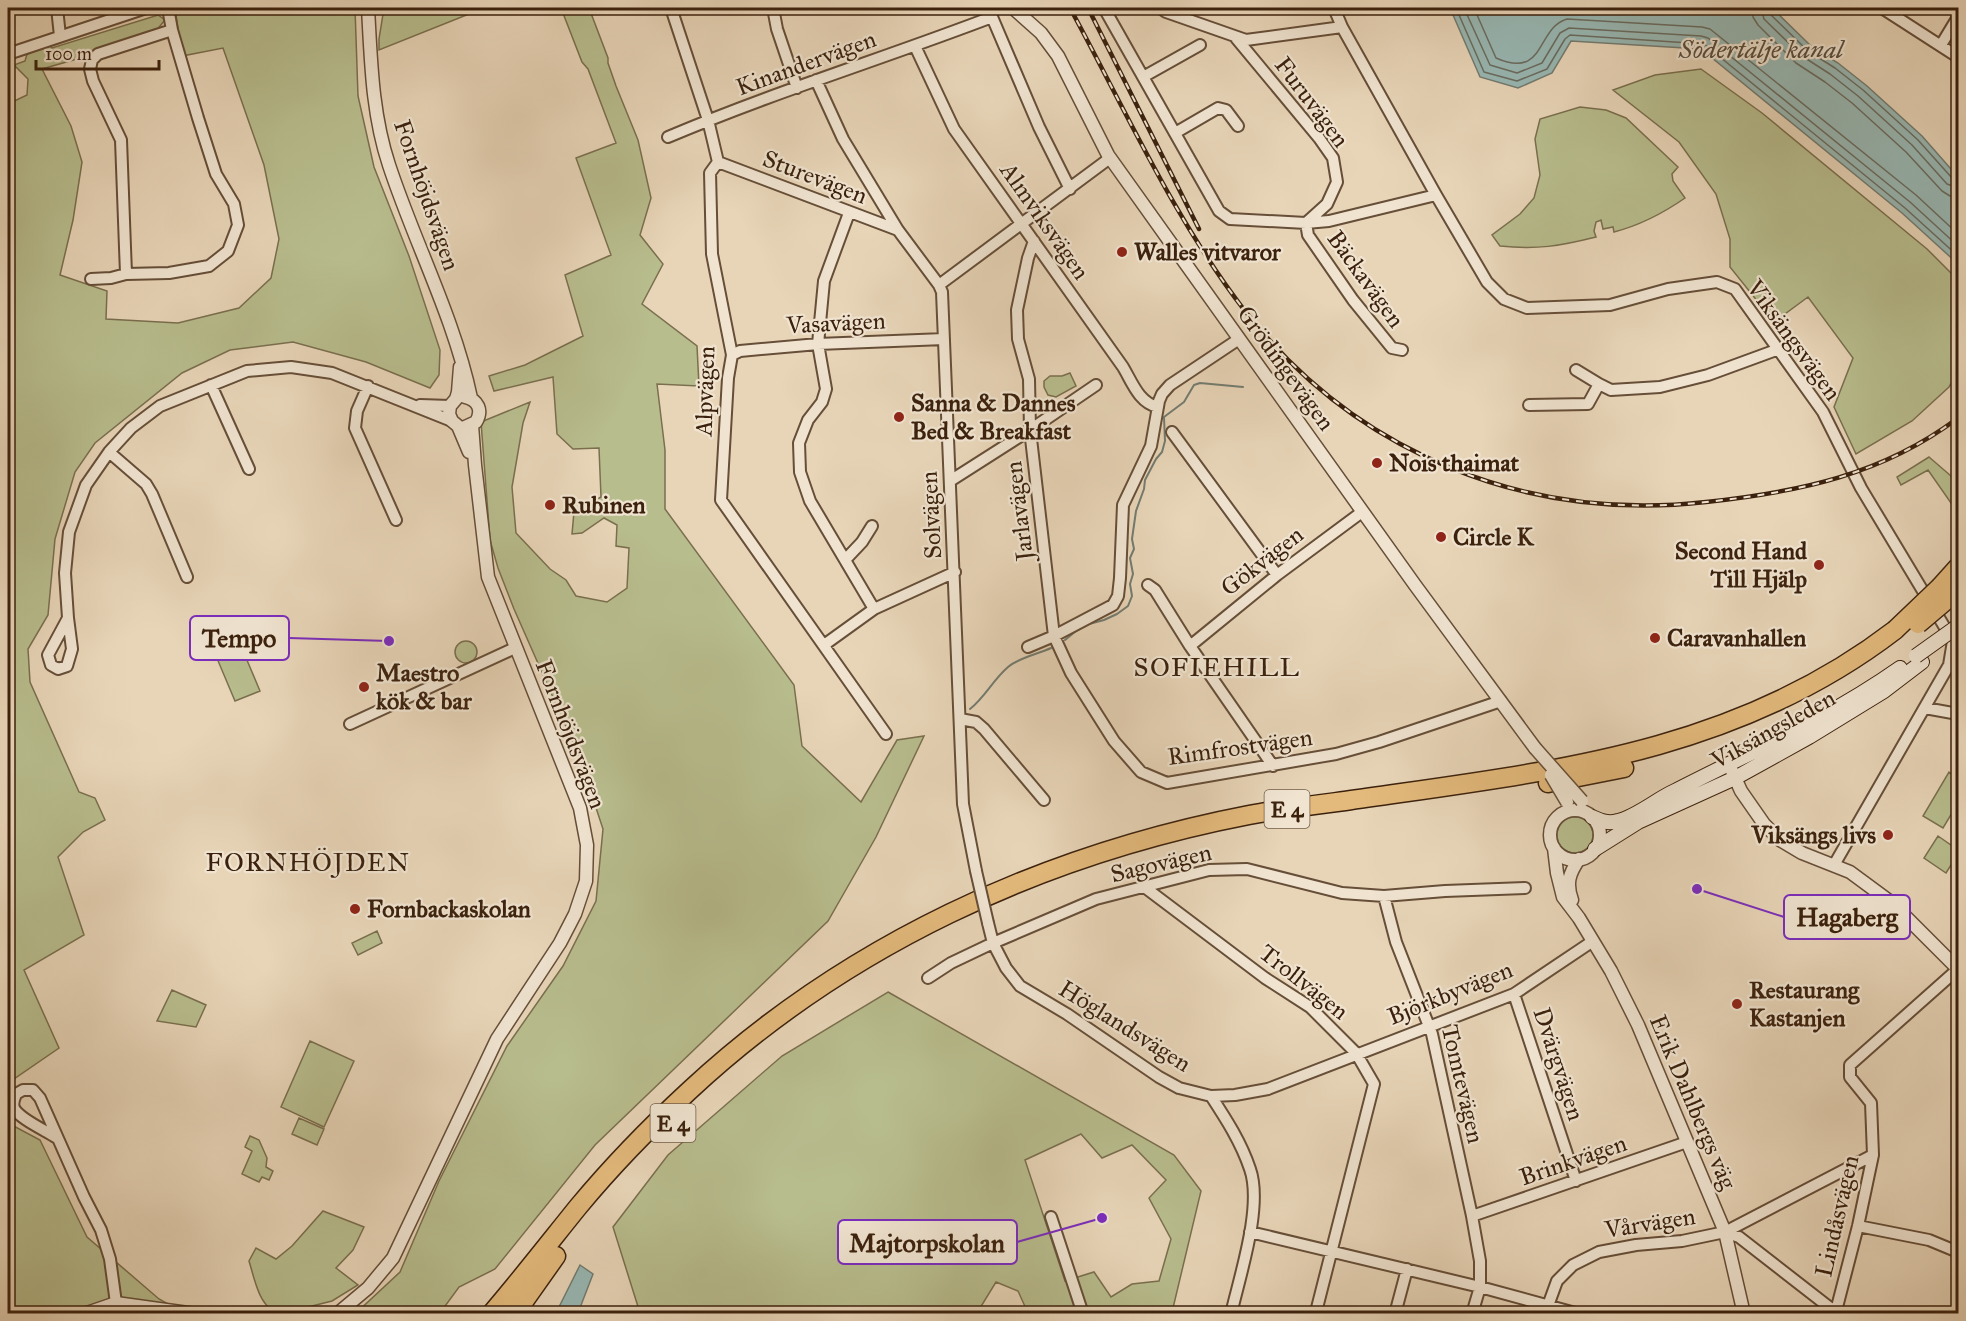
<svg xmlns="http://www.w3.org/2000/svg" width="1966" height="1321" font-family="'IM FELL Great Primer',serif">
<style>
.green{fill:#b8bd8e;stroke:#7a6f4e;stroke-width:1.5;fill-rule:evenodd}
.water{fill:#98b8b4;stroke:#737c71;stroke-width:1.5}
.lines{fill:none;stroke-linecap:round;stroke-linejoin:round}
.shore{stroke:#6a6c60;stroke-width:1.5}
.stream{stroke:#737c71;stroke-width:2}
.minor-casing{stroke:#664e38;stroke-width:14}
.tertiary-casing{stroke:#664e38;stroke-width:15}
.secondary-casing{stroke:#3b210d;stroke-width:16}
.motorway-casing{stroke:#3b210d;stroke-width:21}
.minor{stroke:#f0e4d1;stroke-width:10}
.tertiary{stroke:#f0e4d1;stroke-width:12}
.secondary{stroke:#f0e4d1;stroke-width:14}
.motorway{stroke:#e4ba7c;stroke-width:18}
.rail-casing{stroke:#3b210d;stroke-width:4.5}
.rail{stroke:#f0e4d1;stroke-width:2;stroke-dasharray:7;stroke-linecap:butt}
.minor-bridge-casing{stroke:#664e38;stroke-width:14;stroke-linecap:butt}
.tertiary-bridge-casing{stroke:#664e38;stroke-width:15;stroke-linecap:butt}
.secondary-bridge-casing{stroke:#3b210d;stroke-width:16;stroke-linecap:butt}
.motorway-bridge-casing{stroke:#3b210d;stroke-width:21;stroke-linecap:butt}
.minor-bridge{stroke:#f0e4d1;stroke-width:10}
.tertiary-bridge{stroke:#f0e4d1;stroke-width:12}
.secondary-bridge{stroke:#f0e4d1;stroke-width:14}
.motorway-bridge{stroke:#e4ba7c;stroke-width:18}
.poi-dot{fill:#8f2418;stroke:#f0e4d1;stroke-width:2}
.labels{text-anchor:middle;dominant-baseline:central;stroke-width:4.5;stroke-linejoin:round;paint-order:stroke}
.shield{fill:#f0e4d1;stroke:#715c48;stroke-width:1.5}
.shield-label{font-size:22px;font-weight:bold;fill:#3b210d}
.street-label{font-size:24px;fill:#3b210d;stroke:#f0e4d1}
.poi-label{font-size:24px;font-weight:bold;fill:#3b210d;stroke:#f0e4d1;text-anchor:start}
.water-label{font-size:26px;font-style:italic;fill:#574e3f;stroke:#f0e4d1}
.neighbourhood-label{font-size:26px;letter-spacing:1.5px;fill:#3b210d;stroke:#f0e4d1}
.leader{fill:none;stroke:#7b2cbf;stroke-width:2}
.callout-dot{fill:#7b2cbf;stroke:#f0e4d1;stroke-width:2}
.callout{fill:#f0e4d1;stroke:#7b2cbf;stroke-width:2}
.callout-label{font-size:26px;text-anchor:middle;font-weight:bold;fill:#3b210d}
</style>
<rect width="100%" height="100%" fill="#e8d5b8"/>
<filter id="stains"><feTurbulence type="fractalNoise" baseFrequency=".00333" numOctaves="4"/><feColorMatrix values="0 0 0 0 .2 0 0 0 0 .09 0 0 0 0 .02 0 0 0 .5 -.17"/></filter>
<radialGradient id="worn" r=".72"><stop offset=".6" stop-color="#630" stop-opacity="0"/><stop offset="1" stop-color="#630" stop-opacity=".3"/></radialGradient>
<path class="green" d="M183,8H355L358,96L374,167L409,256L440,350L439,375L430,388L366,362L293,342L230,350L182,373L95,443L75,472L55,539L48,615L28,649L30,682L79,792L95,798L105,820L83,832L58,857L84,935L24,970L59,1048L8,1083V104L27,95L28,79L14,65L25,61L27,54L49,45L52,48L158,15L165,20L150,38L42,69L71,126L82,162L73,220L60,275L107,291L106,319L178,323L239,308L271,278L279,239L264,165L223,48L182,56L176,15Z
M384,8H484L379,50V39Z
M561,8H589L608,58V63L616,86L638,140L651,198L640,235L663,264L642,304L697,346L699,386L657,384L665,450V509L794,685L802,746L861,802L897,740L924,736L876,837L828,921L595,1145L495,1269L459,1287L440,1313L355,1314L400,1272L439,1181L507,1046L563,966L596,901L603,829L579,756L514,609L498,568L490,540L481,422L530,402L523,423L512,487L516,533L550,569L566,580L576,596L607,602L627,588L629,548L616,546L617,525L604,518L582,533L572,534L574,512L601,497L599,448L573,449L557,434L553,377L494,391L489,376L525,365L583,336L565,275L611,255L576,158L616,143L588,69L582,62Z
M1701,69L1762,113L1927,249L1958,280V372L1949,387L1912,421L1856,454L1834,407L1853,358L1808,297L1774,322L1730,267V239L1716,194L1679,142L1613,90L1655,75Z
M1580,107L1606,110L1626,118L1678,167L1672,174L1673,181L1685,198C1662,214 1641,225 1614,232L1613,227L1603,229L1601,220L1596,222L1594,231L1596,237C1560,246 1537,250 1500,246L1492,235L1520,214L1534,198L1540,175L1535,139L1540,119Z
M1070,373L1076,386L1056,397L1048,395L1044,387V381L1050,376H1062Z
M1929,457L1958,482V513L1928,470L1901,485L1897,477Z
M455 652a11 11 0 1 1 22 0a11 11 0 1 1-22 0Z
M241,646L260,691L235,701L216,656Z
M1949,772L1958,778V803L1943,828L1923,816Z
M1557 835a18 18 0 1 1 36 0a18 18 0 1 1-36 0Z
M1938,836L1958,850V854L1946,873L1924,858Z
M377,931L382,943L358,955L352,943Z
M172,990L206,1005L196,1027L157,1021Z
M888,992L1174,1155L1201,1191L1173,1308L1193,1313H1028L1018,1291L996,1282L977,1313H640L613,1227L668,1155L782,1056ZM1081,1134L1102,1158L1132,1145L1166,1180L1149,1198L1171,1239L1159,1281L1132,1284L1111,1297L1094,1272L1065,1281L1025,1160Z
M310,1041L354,1061L324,1127L281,1107Z
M299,1118L324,1129L317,1145L292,1134Z
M8,1123L40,1140L87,1237L159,1299L184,1313H8Z
M250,1136L259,1140L267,1158L266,1167L273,1171L269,1180L262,1177L259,1182L242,1174L252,1151L245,1147Z
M323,1211L364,1227L353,1250L336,1268L358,1285L332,1301L284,1313C260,1314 255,1280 249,1261L256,1248L276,1259L292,1246Z"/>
<path class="water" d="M1450,8H1772L1812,47L1838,63L1867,86L1922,136L1958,177V264L1902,213L1701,49L1571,41L1552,73L1518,88L1480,77Z
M580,1265L593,1274L578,1313H556Z"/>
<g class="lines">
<path class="shore" d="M1456,8L1484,72L1517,81L1547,69L1565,39L1570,35L1704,44L1905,208L1958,256
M1464,8L1490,65L1517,73L1542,63L1560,33L1569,28L1701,36L1708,38L1910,202L1958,246
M1474,8L1496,58C1546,80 1536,28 1567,19L1702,27L1710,29L1916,195L1958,234
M1752,8L1753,17L1758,25L1796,63L1825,82L1852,103L1906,152L1942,191L1950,196L1958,197
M1761,8L1764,19L1802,56L1830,74L1858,96L1912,145L1947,184L1958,188
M1768,8L1770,14L1808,51L1835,68L1863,90L1918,140L1952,178L1958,180"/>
<path class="stream" d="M1065,640L1076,631L1089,624L1104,620L1117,614L1128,606L1132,596L1130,584L1133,574L1130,558L1134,549L1132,539L1136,511L1144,489L1145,480L1156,459L1162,452L1165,441L1164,417L1184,402L1194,385L1200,383L1243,387
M970,709C985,697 993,680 1008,667C1018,658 1038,654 1051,648"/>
<g class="minor-casing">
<path id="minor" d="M57,8L60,36
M168,8L172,30L198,118L216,174L234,204L238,225L228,251L209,266L169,273L126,274L121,140L93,81L90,69L92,60L98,54L172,30
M671,8L708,120L718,162L710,173L712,254L732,355L728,378L721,500L886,734
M773,8L777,29L797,88
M1104,8L1219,211L1230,219L1306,223L1329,221L1436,195
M1160,8L1166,12L1246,40L1342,27
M1334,8L1342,27L1436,195L1487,282L1504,299L1527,308L1610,305L1668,289L1717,282L1735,289L1823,412L1861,488L1953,641L1949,665L1834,865
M1882,8L1958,57
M1236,38L1319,138L1333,158L1337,182L1327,204L1306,223
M1941,45L1958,17
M915,46L954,129L1123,367C1132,382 1139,403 1158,407
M8,54L146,8
M1143,77L1200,45
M816,80L843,139L898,230L939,285L942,292L963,804L976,871
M1175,133L1218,108L1226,110L1238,126
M668,137C774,92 885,58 992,17L1039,127L1070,189
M718,162L898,230
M849,213L824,281L818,344L826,389L822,402L808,420L799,443L800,472L810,501L874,609
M1306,223L1308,235L1353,300L1392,348L1402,350
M1034,241L1028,258L1017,310L1018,339L1029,379L1030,430L1054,636L1071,673L1114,741L1141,772L1167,783L1336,754L1379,742L1501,701
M91,279L111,278L126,274
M939,285L1110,158
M732,355L740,351L818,344L944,339
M1576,370L1599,384
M211,385L249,469
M368,386L357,411L355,428L396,520
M420,405L450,406
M1529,405L1588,404L1599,384L1611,390L1660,387L1708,375L1779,349
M1172,432L1277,575
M109,452L146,484L152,494L187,577
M950,481L1030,430L1096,385
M845,560L862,542L872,526
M1148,585L1155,590L1190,646L1273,766
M68,618L72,649L67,666L58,669L51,665L48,655L68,618L65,573L69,532L86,485L109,452L131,428L160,406L247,371L291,367L332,373L452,421
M824,645L874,609L955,572
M1190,646L1277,575L1362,512
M1028,647L1054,636L1113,605L1118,596L1120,578L1123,505L1151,446L1159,401L1162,394L1170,385L1239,339
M1925,708L1958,714
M960,719L976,722L984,729L1044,800
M350,724L515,648
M1143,886L1265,978L1310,1007L1356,1053L1374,1084L1317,1308
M1384,896L1396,942L1432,1034L1472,1216L1480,1261V1287L1472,1314
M988,923L993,943L1006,968L1020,986L1067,1014L1159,1077L1179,1088L1211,1096L1235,1095L1268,1089L1514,994L1593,941
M928,978L951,963L993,943L1096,899L1209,870L1247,869L1342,893L1384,896L1445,891L1525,888
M1514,994L1576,1181
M1211,1096C1226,1119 1241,1142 1250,1169C1263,1206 1240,1275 1231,1314
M57,1138C47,1131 19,1119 14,1108C12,1103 14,1099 16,1094L23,1090H33L40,1098L84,1197L101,1230L110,1259L116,1303
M1472,1216L1687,1142
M1051,1217L1083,1314
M1858,1226L1929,1240L1958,1252
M1250,1232L1480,1287L1579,1314
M1725,1232L1739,1237L1838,1314
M1836,1311L1858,1226L1873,1155L1871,1103L1850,1077V1065L1958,969
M1395,1314L1407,1269
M1545,1314L1557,1281L1573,1265L1599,1252L1636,1245L1682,1241L1725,1232L1873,1155"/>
</g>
<g class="tertiary-casing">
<path id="tertiary" d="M368,8C371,61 372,114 389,165C415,244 454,317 471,398
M1013,8L1041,33L1058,56L1108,155L1415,585L1535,748
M460,367L458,392L456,399L450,406L449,414L452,421L458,426L469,452
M465,427L476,422C483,410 478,400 465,397
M1732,771L1741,791L1764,824L1780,840L1802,853L1850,872L1892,903L1958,969
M1550 835a25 25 0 1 1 50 0a25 25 0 1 1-50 0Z
M1554,848L1557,873L1563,897L1579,918L1611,971L1638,1025L1725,1232L1744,1314
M1572,900C1566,883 1569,874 1579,859
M84,1314L116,1303L195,1314
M337,1314L368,1288L393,1258L497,1039L560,943L575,914L586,881L587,845L580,808L488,577L475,465L472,425"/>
</g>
<g class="secondary-casing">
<path id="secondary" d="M1592,817C1601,821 1608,824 1618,821C1636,817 1657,799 1675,791C1751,752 1829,718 1900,668
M1595,849L1638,822L1735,778L1809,737L1884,691L1922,662"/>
</g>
<g class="motorway-casing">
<path id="motorway" d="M1940,587L1958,567
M1548,783L1624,768
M491,1314C521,1279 549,1243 578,1207C612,1166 651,1126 690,1090C846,945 1042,855 1249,815C1281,809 1314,805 1345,801C1543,772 1731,756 1895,630
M515,1314L556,1256"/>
</g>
<use href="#minor" class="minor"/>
<use href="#tertiary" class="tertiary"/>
<use href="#secondary" class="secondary"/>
<use href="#motorway" class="motorway"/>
<g class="rail-casing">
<path id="rail" d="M1070,8C1125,109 1174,219 1245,311C1356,454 1527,522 1706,502C1799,492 1882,475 1958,418
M1088,8L1199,229"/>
</g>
<use href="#rail" class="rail"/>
<g class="minor-bridge-casing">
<path id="minor-bridge" d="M976,871L988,923"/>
</g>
<g class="tertiary-bridge-casing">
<path id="tertiary-bridge" d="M1535,748L1582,801
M1551,775L1567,802"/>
</g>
<g class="secondary-bridge-casing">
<path id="secondary-bridge" d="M1916,656L1958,626"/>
</g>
<g class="motorway-bridge-casing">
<path id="motorway-bridge" d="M1918,624L1950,597
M1895,630L1940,587"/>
</g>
<use href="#minor-bridge" class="minor-bridge"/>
<use href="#tertiary-bridge" class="tertiary-bridge"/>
<use href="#secondary-bridge" class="secondary-bridge"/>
<use href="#motorway-bridge" class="motorway-bridge"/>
</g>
<g class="poi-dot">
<circle cx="1122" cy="252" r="6"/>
<circle cx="899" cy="417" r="6"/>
<circle cx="1377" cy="463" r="6"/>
<circle cx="550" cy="505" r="6"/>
<circle cx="1441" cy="537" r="6"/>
<circle cx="1819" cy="565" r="6"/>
<circle cx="1655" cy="638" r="6"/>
<circle cx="364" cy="687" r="6"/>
<circle cx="1888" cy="835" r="6"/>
<circle cx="355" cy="909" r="6"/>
<circle cx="1737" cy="1004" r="6"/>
</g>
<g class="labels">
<g class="shield">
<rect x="1264.5" y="790" width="45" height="38" rx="4.5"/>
<rect x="650.5" y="1104" width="45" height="38" rx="4.5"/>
</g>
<g class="shield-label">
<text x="1287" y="809">E 4</text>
<text x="673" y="1123">E 4</text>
</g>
<g class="street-label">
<text transform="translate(806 63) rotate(-20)">Kinandervägen</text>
<text transform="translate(1312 102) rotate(53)">Furuvägen</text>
<text transform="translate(815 177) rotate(21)">Sturevägen</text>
<text transform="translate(427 195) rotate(71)">Fornhöjdsvägen</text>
<text transform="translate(1045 221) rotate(55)">Almviksvägen</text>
<text transform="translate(1366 279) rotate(54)">Bäckavägen</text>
<text transform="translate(836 323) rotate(-3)">Vasavägen</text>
<text transform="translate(1794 340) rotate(54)">Viksängsvägen</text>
<text transform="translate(1286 368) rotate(54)">Grödingevägen</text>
<text transform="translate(705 391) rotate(-88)">Alpvägen</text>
<text transform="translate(1019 511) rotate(-97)">Jarlavägen</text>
<text transform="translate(931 515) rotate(-93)">Solvägen</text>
<text transform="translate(1262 561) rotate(-38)">Gökvägen</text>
<text transform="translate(1773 729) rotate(-29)">Viksängsleden</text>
<text transform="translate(571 734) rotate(69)">Fornhöjdsvägen</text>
<text transform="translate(1240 747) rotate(-8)">Rimfrostvägen</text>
<text transform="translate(1161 863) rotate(-13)">Sagovägen</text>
<text transform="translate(1304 982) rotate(38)">Trollvägen</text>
<text transform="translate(1450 993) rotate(-22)">Björkbyvägen</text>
<text transform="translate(1125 1026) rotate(32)">Höglandsvägen</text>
<text transform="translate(1559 1064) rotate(72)">Dvärgvägen</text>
<text transform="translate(1463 1084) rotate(77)">Tomtevägen</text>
<text transform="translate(1693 1102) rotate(67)">Erik Dahlbergs väg</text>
<text transform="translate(1573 1160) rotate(-19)">Brinkvägen</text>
<text transform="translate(1837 1216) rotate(-77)">Lindåsvägen</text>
<text transform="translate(1650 1223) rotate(-9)">Vårvägen</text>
</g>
<g class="poi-label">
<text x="1134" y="252">Walles vitvaror</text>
<text x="911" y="403">Sanna &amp; Dannes<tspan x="911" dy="28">Bed &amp; Breakfast</tspan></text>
<text x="1389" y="463">Nois thaimat</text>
<text x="562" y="505">Rubinen</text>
<text x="1453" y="537">Circle K</text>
<text x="1807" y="551" text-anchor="end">Second Hand<tspan x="1807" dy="28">Till Hjälp</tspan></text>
<text x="1667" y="638">Caravanhallen</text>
<text x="376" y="673">Maestro<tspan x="376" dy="28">kök &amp; bar</tspan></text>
<text x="1876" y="835" text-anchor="end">Viksängs livs</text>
<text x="367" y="909">Fornbackaskolan</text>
<text x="1749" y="990">Restaurang<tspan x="1749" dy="28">Kastanjen</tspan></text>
</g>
<g class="water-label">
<text x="1761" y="49">Södertälje kanal</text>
</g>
<g class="neighbourhood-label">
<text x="1217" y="667">SOFIEHILL</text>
<text x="308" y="862">FORNHÖJDEN</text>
</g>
</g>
<path class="leader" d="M389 641L289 638M1697 889L1784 917M1102 1218L1017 1242"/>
<g class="callout-dot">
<circle cx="389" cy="641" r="6"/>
<circle cx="1697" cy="889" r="6"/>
<circle cx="1102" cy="1218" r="6"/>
</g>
<g class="callout">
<rect x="190" y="616" width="99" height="44" rx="6"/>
<rect x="1784" y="895" width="126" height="44" rx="6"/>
<rect x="838" y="1220" width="179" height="44" rx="6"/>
</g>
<g class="callout-label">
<text x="239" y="647">Tempo</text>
<text x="1847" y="926">Hagaberg</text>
<text x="927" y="1252">Majtorpskolan</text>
</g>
<rect width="1966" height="1321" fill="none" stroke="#e8d5b8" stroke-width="30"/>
<rect x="9" y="9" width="1948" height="1303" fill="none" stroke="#3b210d" stroke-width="3"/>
<rect x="15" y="15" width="1936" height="1291" fill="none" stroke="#3b210d" stroke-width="1.5"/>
<path d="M36 60v9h123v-9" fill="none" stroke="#3b210d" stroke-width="3"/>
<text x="45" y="60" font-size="18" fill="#3b210d" stroke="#f0e4d1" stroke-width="4.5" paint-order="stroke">100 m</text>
<rect width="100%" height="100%" filter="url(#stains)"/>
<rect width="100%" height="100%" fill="url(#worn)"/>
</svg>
